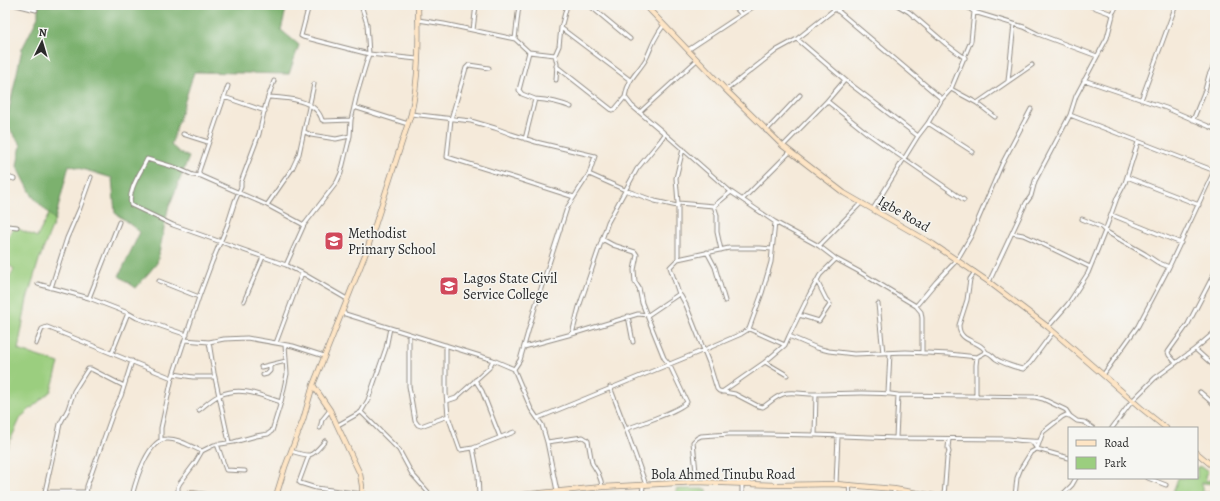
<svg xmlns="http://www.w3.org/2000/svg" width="1220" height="501" font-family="Alegreya,serif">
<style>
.green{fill:#9bce7f;stroke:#637c55}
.forest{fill:#7cb16e;stroke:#546e4c}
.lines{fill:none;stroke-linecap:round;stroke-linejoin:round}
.street-casing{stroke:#908a82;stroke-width:5}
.secondary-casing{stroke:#908a82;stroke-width:6}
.street{stroke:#fff;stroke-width:3}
.secondary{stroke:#fee5c5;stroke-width:4.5}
.labels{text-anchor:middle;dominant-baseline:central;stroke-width:3;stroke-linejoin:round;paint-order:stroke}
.street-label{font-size:14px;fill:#2b2b2b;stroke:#f6f6f2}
.poi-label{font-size:14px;fill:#2b2b2b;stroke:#f6f6f2;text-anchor:start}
</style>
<rect width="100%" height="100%" fill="#f6f6f2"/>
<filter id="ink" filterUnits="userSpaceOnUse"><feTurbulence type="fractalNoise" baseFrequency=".025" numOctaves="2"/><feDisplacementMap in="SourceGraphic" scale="8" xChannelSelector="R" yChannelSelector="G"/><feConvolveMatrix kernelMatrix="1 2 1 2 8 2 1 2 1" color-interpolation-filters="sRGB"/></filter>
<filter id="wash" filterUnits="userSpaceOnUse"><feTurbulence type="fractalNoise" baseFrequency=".012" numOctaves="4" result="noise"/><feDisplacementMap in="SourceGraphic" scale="16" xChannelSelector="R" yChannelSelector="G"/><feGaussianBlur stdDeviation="0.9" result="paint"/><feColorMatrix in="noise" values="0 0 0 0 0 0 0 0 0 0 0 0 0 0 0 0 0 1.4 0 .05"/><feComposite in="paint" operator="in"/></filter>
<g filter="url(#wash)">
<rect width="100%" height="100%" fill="#f5eada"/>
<path class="green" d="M49,214L55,220L39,260L27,299L18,350L59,363L51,391L21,417L5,452V332L10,308L5,307V287L14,269L5,262V242L14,227L37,237Z
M1200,466L1208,471L1205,476L1206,481L1211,480L1213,477L1215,478V484L1202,483V492L1211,493V496H1172L1178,478H1197V467L1199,468Z
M676,489H707V496H677Z"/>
<path class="forest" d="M38,5H287L281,30L299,45L289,74L194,72L171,145L180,153L189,157L168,209L157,263L136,288L119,276L140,232L115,213L112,178L69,165L55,220L33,197L17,166L21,145L6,124L22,49L38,17Z"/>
</g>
<g filter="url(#ink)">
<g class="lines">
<g class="street-casing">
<path id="street" d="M16,5L36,10
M309,5L301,36L303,37L369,54L417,59
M589,5L630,39
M733,5L741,14
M831,5L942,99
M897,5L909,12L946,44L965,58
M965,5L974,12L1024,27L1038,34L1097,56
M837,11L843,5
M1112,14L1114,11L1117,5
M418,20L444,24L515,39L529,52L555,55
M664,25C660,30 657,35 654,41C651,47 649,53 646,59C637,74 628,78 625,97L632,106L663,132L731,192L775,222L819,246L836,259L858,271L916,306L921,312L922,318V353
M561,28L630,80
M473,30L476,5
M515,39L519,5
M797,39L845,80L918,136
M688,50L756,5
M556,66L612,110L615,109L625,97
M489,68L469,65L466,68L451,119L447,157L515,178L574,197
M556,80L557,64L555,55L559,46L561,28L567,5
M1084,80L1166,108L1215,129
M1008,81L1014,24
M228,86L199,171V174L201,176L267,205L304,225
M951,89L977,103L995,117
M726,90L777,50L797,39L835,9
M224,97L265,111
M268,97C286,98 316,99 322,120L324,121L351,120
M535,99C548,100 559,102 571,107
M1141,100L1176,5
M827,101L867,133L964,200
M977,103L1032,65
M354,107L408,124
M640,112L697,60
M411,114L471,121L495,128L511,134L536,142L595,156L589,174L567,208L536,304L520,360L514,369
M1070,115L1215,171
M1193,120L1205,90L1209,75L1215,63
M928,123L973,152
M766,131L800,95
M305,132L311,135L336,139L350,136
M183,134L208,142
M525,139L535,99L522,94L519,90L529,52
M783,146L827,101L845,80
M589,174L625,190L655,201L677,206
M5,176L14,179
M201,176L193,175L177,168L147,159C141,172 127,191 131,205L173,225L286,265L302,273L347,299
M1127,177L1199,205
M743,199L790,152
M678,203L714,206L731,192
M267,205L292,169L299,154L314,84
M714,206L717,215V232L721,250
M873,209L918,136L928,123L942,99L951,89L971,41L974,12L977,5
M1112,215L1181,243
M1082,219L1101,227L1105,231L1145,254L1157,262L1169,267
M5,224L8,226L17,227
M1012,233L1023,235L1032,239L1090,267
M602,239L613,245L635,252L637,255L634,270L635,282L639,288L642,303L664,358L669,364L687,402C680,411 639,424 626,429
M819,246L861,203
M772,249L760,248H729L678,259L670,267L679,294L681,296L686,305L709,363L717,389L719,391L735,394L758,406L763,407C771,402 776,395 787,393C795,392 806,394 814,394C842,394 870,391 898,395L1035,397L1043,399L1064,409L1066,410L1070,416L1077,421L1084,422L1093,428
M707,252L715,267L725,301
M678,259V203L676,178L683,149
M286,265L304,225L337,182L341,173L350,136L351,120L357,94L369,54L367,24L361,5
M975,272L970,279L967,300L959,325C959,344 980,339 986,352
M159,281L199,297
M989,282L1026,203L1031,196L1035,181L1070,115L1076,96L1107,38L1113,15L1112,14L1088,5
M38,284L89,298L128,313L137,318L187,335
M51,288L67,238L80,208L91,177
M89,298L119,222
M244,301L263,257
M878,304L883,353
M916,306L936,282L957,260L971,236L1002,164L1031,109
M342,313L493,360L514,369L519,381L531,409L542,425L547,442L558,496
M799,315L819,321L829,306L830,304L826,299L817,281
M628,316L633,342
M1048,327L1068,304L1088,273L1105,231L1117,198L1125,183L1138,142
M409,334V386L415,421L418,425L421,426L448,416
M572,334L579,307L608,222L637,169L660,141L665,134
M789,336L809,295L820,275L836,259
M185,340L209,342L224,339L247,338L293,346L324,356
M209,342L214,373L229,442
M276,343L302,273
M36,344L42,329L47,327L172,378
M446,345V393L448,416L460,450L473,448L514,432
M785,345L789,336L817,348L829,351L854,354L906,352L949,354L977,357L986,352C992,354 992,356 996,359C1002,363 1017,368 1023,369L1030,363L1053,332
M524,347L572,334L638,314L648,315L679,294
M1195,349L1215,367
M112,353L128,313
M765,362L787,375
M1176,363L1169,355L1168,352L1188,324L1215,272
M261,367L286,361
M174,374L193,377H215
M263,375L267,374L270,371V365
M1103,375L1138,326L1169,267L1214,171
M475,380L482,391L500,437
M610,387L626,429L646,485
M722,392L765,362L785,345L749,329
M1200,392L1215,405
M888,393L890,353
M976,397V365L977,357
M447,401L456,398L489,368L493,360
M199,410C205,406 212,398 220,395C242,386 259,395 281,402
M361,412L399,450L412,474L428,492L429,496
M538,418L704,350L741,334L749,329L762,293L771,262L775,222
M338,425L361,412L368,400L386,348L390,328
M320,428L322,420L330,410
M1112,428L1132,401L1155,378L1195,349L1215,332
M815,435L816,394
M896,438L898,395
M161,440V428L172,378L199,297L212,262L227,226L235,201L241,187V182L259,134L266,103L274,81
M547,442L583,437L586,439L588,441L592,463L598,473L601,481L602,487
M1032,442L1037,449L1069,458
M217,444L226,470L245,471
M473,448L478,474L479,496
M291,451C312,458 311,457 325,441
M309,455L299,482L300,483L316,488L362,494
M1148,478L1166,485
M697,482L693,442L697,438L701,436L729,434H766L815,435L896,438L1008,439C1018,440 1030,442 1040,441
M836,484L838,436
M849,485L850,496
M45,492H86
M178,495V487L180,483L195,463L202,451L214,445L234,442L256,436L268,434L272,431L281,402L287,374L285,345
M44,496L60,424L68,409L74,391L86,372L88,369H91L124,386
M86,496L87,486L114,410L121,396L132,361
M132,496C136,480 148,439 167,439C178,438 191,447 202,451
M642,496L643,485
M742,496V483
M894,496V489
M944,496L947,458L949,452L948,448L949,439
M1015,496L1017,478L1021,468L1031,452L1037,449L1043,432L1062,417L1066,415L1069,416
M1061,496L1072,485L1076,478"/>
</g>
<g class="secondary-casing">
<path id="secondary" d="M645,5L726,90L783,146L844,193L933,244L989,282L1048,327L1141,408L1166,428
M313,385L330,410L360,474L362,486V496
M1197,453L1215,468
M175,496L192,493L214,496
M276,496L285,467L303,420L313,385L367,250L411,114C419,79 419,41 418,5
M511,496L602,487L697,482L776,485L836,484L894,489L935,496"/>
</g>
<use href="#street" class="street"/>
<use href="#secondary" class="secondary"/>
</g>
</g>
<defs>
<g id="school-square" transform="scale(1)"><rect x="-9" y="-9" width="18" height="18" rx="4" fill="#d1495b" stroke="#f6f6f2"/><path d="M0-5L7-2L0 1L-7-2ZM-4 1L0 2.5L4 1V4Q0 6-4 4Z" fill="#fff"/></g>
</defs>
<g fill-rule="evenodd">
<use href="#school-square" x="334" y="241"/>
<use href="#school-square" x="449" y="286"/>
</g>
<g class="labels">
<g class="street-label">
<text transform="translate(904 214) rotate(30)">Igbe Road</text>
<text x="723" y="474">Bola Ahmed Tinubu Road</text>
</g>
<g class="poi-label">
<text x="348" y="233">Methodist<tspan x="348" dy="16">Primary School</tspan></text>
<text x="463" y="278">Lagos State Civil<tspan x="463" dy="16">Service College</tspan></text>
</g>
</g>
<rect width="1220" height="501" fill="none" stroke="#f6f6f2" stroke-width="20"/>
<rect x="1068" y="427" width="130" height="52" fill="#f6f6f2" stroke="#a5a5a2"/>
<rect x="1076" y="440" width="20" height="6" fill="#fee5c5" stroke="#a5a5a2"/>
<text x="1104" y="447" font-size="12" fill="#2b2b2b">Road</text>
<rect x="1076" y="457" width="20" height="12" fill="#9bce7f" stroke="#a5a5a2"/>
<text x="1104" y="467" font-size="12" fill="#2b2b2b">Park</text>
<g transform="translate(42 42) rotate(5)" stroke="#f6f6f2" stroke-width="3" paint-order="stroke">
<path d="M0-3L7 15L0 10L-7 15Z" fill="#2b2b2b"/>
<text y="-6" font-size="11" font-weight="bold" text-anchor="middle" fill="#2b2b2b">N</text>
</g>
</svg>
